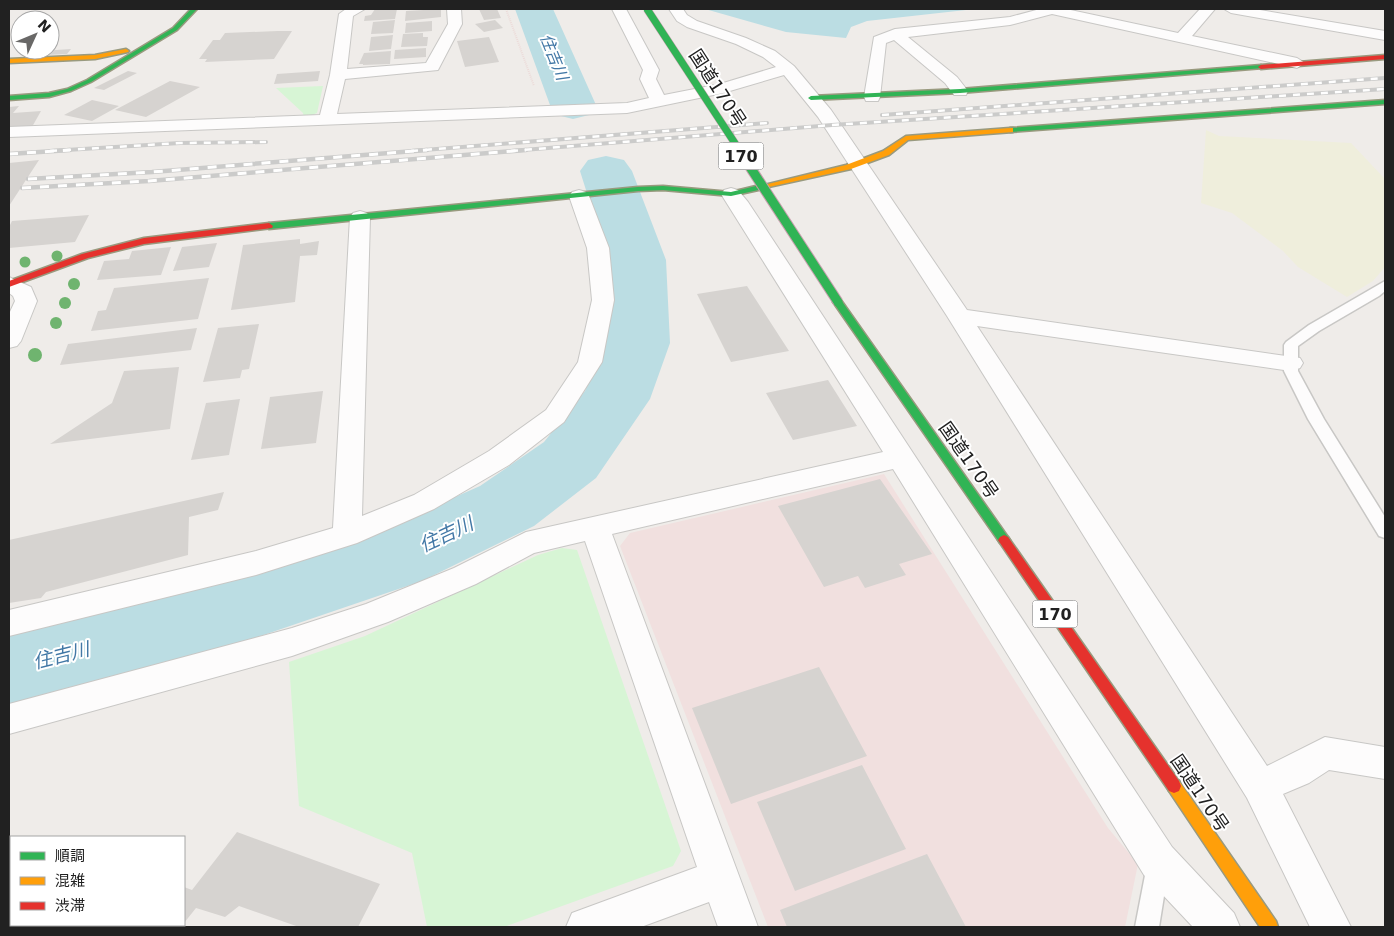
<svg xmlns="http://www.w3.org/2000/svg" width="1394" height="936" font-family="'DejaVu Sans','Noto Sans JP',sans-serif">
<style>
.commercial{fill:#f1e0df}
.farmland{fill:#efeedc}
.park{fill:#d7f5d5}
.water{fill:#bbdde3}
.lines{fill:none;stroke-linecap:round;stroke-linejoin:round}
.river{fill:#bbdde3;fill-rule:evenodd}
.building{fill:#d6d3d0}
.lane-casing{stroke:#c8c7c5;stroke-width:3}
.street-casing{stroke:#c8c7c5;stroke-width:2}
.fast-casing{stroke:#999a7f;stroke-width:3}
.slow-casing{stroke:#999a7f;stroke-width:3}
.jam-casing{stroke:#999a7f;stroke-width:3}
.path{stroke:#ecdbd9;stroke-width:2;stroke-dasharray:1 1;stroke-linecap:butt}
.lane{fill:#fdfcfc;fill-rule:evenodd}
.street{fill:#fdfcfc;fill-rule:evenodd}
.fast{fill:#30b455;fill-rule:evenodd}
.slow{fill:#ff9f0a;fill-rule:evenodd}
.jam{fill:#e5322d;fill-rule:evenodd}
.rail-far1-casing{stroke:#cbcbca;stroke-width:4}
.rail-casing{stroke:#cbcbca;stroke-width:4.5}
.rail-far1{stroke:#fff;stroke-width:2.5;stroke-dasharray:7;stroke-linecap:butt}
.rail{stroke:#fff;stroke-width:3;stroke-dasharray:9;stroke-linecap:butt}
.fast-bridge-far1-casing{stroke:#c69eac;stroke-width:8;stroke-linecap:butt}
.fast-bridge-casing{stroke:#c69eac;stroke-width:11;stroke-linecap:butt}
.fast-bridge-far1{stroke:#30b455;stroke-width:7}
.fast-bridge{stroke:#30b455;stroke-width:9}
.tree{fill:#6fb46f}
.labels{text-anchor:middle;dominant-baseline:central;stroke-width:4;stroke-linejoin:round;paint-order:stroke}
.far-water-label{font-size:16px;font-style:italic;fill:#4278a6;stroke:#fff}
.shield{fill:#fff;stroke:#646464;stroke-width:1}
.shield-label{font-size:16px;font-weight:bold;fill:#212121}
.street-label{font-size:18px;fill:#212121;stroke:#fff}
.water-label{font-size:19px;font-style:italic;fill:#4278a6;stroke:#fff}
</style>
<rect width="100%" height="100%" fill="#efece9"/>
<path class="commercial" d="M884,474L1108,828L1138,864L1125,927H768L620,546L630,533Z"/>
<path class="farmland" d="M1206,130L1219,136L1351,143L1385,179V267L1373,281L1347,297L1298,267L1283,251L1232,213L1201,203Z"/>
<path class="park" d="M323,86L317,113L304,118L303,113L276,88Z
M562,548L577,550L681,851L673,866L504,927H427L412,853L299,806L289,662L365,636L538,555Z"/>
<path class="water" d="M705,9H975L867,21L851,27L846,38L786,32Z"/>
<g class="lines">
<path class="river" d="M515,9H553L596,105L589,115L573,119L557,115L550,105Z
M606,156L624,160L632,171L666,260L670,343L650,399L596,478L534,526L422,581L243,642L9,707V631L243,574L367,536L480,486L544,442L585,391L606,343L608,260L580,171L588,160Z"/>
</g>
<path class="building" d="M375,9H397L395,19L364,21L365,16L371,15Z
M441,9V17L405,21L406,11Z
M479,9H497L501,18L484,20Z
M395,20L393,33L371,34L373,22Z
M495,20L503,28L484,32L475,24Z
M432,21V31L405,33L406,23Z
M278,31H292L274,59L205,62L207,59H199L213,40H220L225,33Z
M423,33V37H428L427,46L401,47L403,34Z
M393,35L391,49L369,51L371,37Z
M489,37L499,62L465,67L457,41Z
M426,48V57L394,59L395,50Z
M71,49L67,54L23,56L26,52Z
M391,51L390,64L363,65V64H359L364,53Z
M128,71L137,73L104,90L94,88Z
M320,71L318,81L274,84L277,74Z
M170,81L200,87L146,117L115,110Z
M92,100L119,106L92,121L64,115Z
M19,106L13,113L41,111L32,127L9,128V107Z
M39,160L9,206V163Z
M89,215L75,242L9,248V227L12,221Z
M300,239V244L319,241L317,255L300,256L295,302L231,310L243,245Z
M217,243L209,267L173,271L182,247Z
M171,247L161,275L97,280L104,261L129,259L132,251Z
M209,278L198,319L91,331L98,311L106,310L114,288Z
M747,286L789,351L731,362L697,294Z
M259,324L249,369L242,370L240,378L203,382L218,328Z
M197,328L191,350L60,365L68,344Z
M179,367L170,429L50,444L112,403L124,371Z
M828,380L857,426L793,440L766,393Z
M323,391L316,443L261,449L270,397Z
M240,399L229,455L191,460L206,403Z
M880,479L932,554L899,564L906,575L865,588L858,576L824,587L778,506Z
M224,492L218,510L189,517L188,555L46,592L41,598L9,603V540Z
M819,667L867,756L731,804L692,708Z
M862,765L906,849L795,891L757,802Z
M237,832L380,884L358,927H299L239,906L225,917L196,908L184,923V887L192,890Z
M927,854L966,927H787L780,910Z
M97,925H183L181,927H95Z"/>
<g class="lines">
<g class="lane-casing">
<path id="lane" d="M1385,281V291L1379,296L1319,331L1298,346V371L1324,419L1385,517V538L1379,536L1308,419L1284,371V345L1286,342L1309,325Z
M1158,854L1166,857L1169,865L1159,927H1135L1147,865L1150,857Z"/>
</g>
<g class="street-casing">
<path id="street" d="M346,9H365L353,16L347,69L426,63L448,24L447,9H461L462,24L438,70L345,79L337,114L627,103L649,98L640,79L643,70L612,9H626L659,70L656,79L664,95L720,84L776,67L763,57L736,44L687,27L677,21L669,9H683L687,15L697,21L746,38L775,51L794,66L831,110L967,310L1300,358L1303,363L1300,368L1291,371L977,326L1267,766L1325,737L1385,747V779L1329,770L1309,783L1283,794L1351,927H1310L1247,798L947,316L818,117L784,75L723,93L627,113L9,137V127L320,115L330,75L339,14Z
M1040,9H1066L1178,33L1200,9H1215L1192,36L1297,58L1305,63L1297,68L1052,14L1010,25L908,37L957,77L968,91L966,95H954L945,83L894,40L886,43L880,97L878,101H866L864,97L874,37L895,29L1010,17Z
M1224,9H1254L1385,31V40L1231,13Z
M731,188L738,190L748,202L1172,847L1234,913L1240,927H1193L1144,875L893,469L612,534L758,927H718L709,902L641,927H566L572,913L697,867L585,541L534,553L476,584L388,622L292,656L9,734V704L292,628L366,604L454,568L526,532L883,452L721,194L724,190Z
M579,190L586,192L589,196L609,248L614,300L602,362L564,422L509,465L434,509L357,543L256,575L9,636V610L256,551L333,528L350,217L353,213L360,211L367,213L370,217L362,516L414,495L489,451L546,410L578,362L592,300L587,248L569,196L572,192Z
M9,277L31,287L37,301L21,341L17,346L9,348V314L15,301L13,296L9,293Z"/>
</g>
<g class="fast-casing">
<path id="fast" d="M191,9H197L177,30L91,82L71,91L49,97L9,100V96L49,93L67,89L87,80L173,28Z
M1261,65L1264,67L1263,68L960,93L811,100L808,98L811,96L960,89Z
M1385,100V104L1010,132L1006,130L1010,128Z
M760,185H763V189L731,196L663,190L638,191L269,229L265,226L269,223L638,187L663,186L731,192Z
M838,299L841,300L1008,537L1010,540L1008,543H1000L833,302Z"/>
</g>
<g class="slow-casing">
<path id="slow" d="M126,49L129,51L128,52L95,59L9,63V59L95,55Z
M1010,128H1013V132L908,140L889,155L851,169L760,189L756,187L846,165L883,151L906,136Z
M1174,779L1179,781L1276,921L1278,927H1260L1169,791L1167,786L1169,781Z"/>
</g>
<g class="jam-casing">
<path id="jam" d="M1385,55V59L1261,69L1258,67L1261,65Z
M269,223L273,226L272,228L144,244L88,258L9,287V281L82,254L144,238Z
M1004,535L1008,537L1179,781L1181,786L1179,791L1174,793L1169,791L1000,543L998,540L1000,537Z"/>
</g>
<path class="path" d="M506,9L534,86"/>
<use href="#lane" class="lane"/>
<use href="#street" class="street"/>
<use href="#fast" class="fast"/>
<use href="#slow" class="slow"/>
<use href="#jam" class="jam"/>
<g class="rail-far1-casing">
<path id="rail-far1" d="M882,115L1385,78
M50,151L180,143L266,142
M411,151L767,123
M511,151L832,125L1385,89"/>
</g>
<g class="rail-casing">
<path id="rail" d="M9,154L70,150
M28,179L152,172L427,150
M22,188L149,181L526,150"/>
</g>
<use href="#rail-far1" class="rail-far1"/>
<use href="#rail" class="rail"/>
<g class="fast-bridge-far1-casing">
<path id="fast-bridge-far1" d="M647,9L740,151"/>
</g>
<g class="fast-bridge-casing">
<path id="fast-bridge" d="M739,150L838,302"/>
</g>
<use href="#fast-bridge-far1" class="fast-bridge-far1"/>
<use href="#fast-bridge" class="fast-bridge"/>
</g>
<g class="tree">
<circle cx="57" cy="256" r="5.5"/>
<circle cx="25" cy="262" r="5.5"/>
<circle cx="74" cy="284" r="6"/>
<circle cx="65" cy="303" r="6"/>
<circle cx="56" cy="323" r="6"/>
<circle cx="35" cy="355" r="7"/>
</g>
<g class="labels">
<g class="far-water-label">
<text transform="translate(554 57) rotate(68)">住吉川</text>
</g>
<g class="shield">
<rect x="718.5" y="142.5" width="45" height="27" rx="4"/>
<rect x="1032.5" y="600.5" width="45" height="27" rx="4"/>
</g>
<g class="shield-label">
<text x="741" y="156">170</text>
<text x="1055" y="614">170</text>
</g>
<g class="street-label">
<text transform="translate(718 88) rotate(57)">国道170号</text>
<text transform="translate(969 460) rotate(55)">国道170号</text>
<text transform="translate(1200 793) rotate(56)">国道170号</text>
</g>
<g class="water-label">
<text transform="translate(446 534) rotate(-25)">住吉川</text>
<text transform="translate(61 655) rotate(-14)">住吉川</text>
</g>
</g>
<rect width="1394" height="936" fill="none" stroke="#212121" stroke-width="20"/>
<rect x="10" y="836" width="175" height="90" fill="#ffffff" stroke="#a6a6a6"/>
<rect x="20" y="852" width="25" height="8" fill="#30b455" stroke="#a6a6a6"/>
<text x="55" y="861" font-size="15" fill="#212121">順調</text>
<rect x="20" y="877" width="25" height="8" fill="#ff9f0a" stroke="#a6a6a6"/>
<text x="55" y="886" font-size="15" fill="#212121">混雑</text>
<rect x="20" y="902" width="25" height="8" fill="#e5322d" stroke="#a6a6a6"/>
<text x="55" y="911" font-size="15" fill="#212121">渋滞</text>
<g transform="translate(35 35) rotate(46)"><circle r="24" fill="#ffffff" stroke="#a6a6a6"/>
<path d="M0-4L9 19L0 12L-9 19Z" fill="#696867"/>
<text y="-8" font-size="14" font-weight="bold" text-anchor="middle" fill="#212121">N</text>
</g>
</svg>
